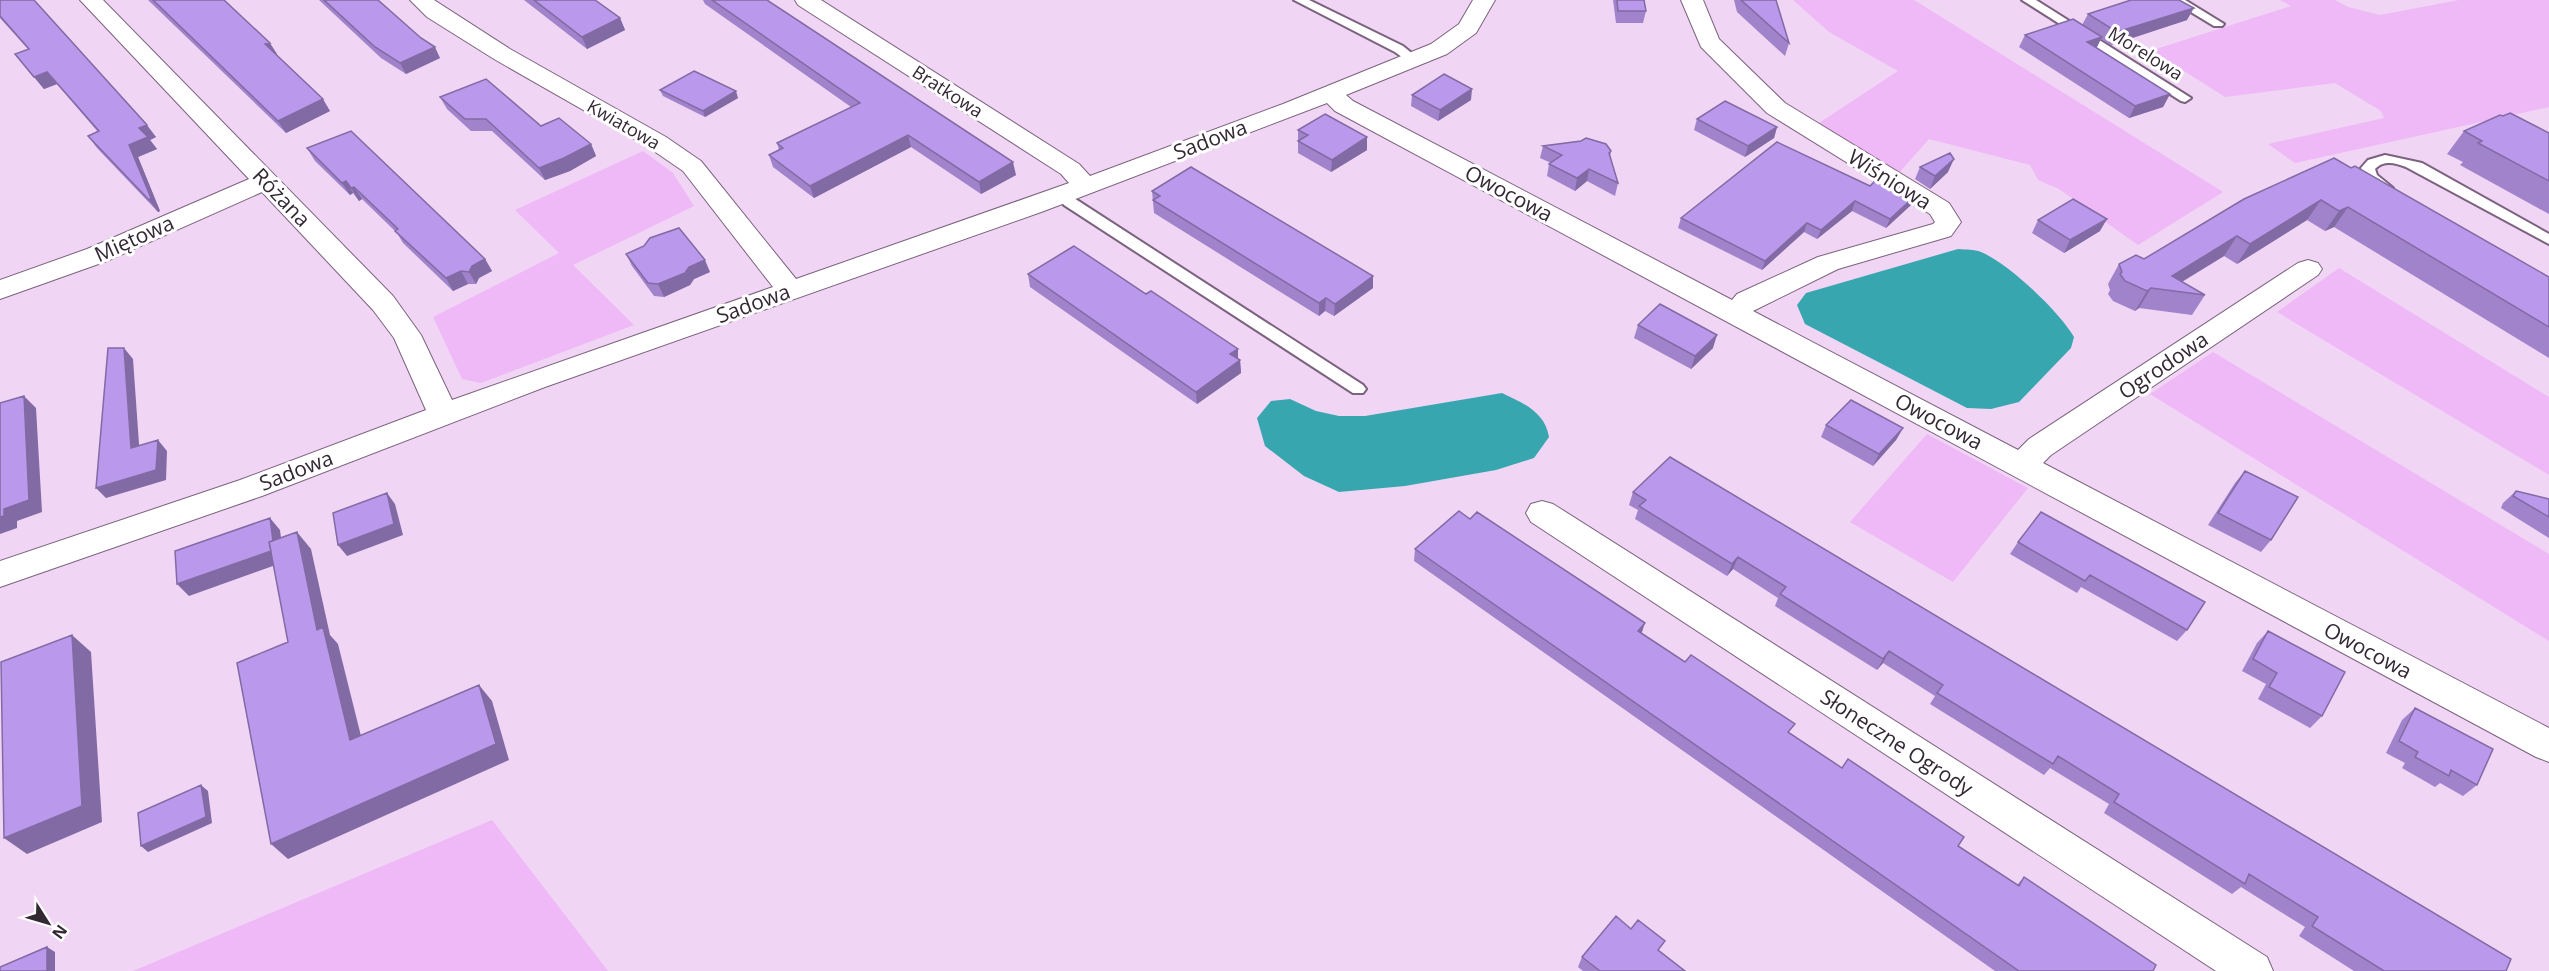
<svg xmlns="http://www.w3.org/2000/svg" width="2549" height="971" font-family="'Open Sans',sans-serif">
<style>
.green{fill:#eeb9f6}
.water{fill:#38a6af}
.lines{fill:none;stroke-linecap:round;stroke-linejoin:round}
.service-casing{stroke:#7b627e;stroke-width:4}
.minor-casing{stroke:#7b627e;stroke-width:2}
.service{fill:#fff;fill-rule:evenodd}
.minor{fill:#fff;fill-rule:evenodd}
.wall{fill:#a083ca}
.shaded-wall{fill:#826aa4}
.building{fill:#ba98eb;stroke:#826aa4;stroke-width:1.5}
.labels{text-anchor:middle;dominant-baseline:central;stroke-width:6;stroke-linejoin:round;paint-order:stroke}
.far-street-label{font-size:18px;fill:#332834;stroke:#fff}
.street-label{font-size:21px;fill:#332834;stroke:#fff}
</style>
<rect width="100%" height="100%" fill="#f1d5f5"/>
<path class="green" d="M1793,0H1914L2223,192L2138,245L2059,189L2038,180L2030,165L1929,139L1899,173L1819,123L1898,71L1829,32Z
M2280,0H2335L2348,7L2380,15L2459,0H2549V107L2295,163L2268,144L2384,118L2381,111L2335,83L2225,97L2184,71L2154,65L2137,55L2291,6Z
M643,151L673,173L694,206L573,265L634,325L481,383L462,379L433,317L559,253L515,210Z
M2339,268L2549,397V475L2277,312Z
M2213,352L2549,554V641L2150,394Z
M1927,434L2028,488L1953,582L1850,522Z
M492,820L608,971H133Z"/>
<path class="water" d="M1958,249C1966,250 1974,249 1981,252C2008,263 2060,312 2074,337L2071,348L2019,402L1991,409L1967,408L1805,324L1797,305L1806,293Z
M1502,393C1523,403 1545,412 1549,437L1534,458L1496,470L1405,486L1339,492L1304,476L1265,446L1257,418L1271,401L1290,399L1316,411L1339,416H1365Z"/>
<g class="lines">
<g class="service-casing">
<path id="service" d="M1294,0H1309L1403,46L1420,60L1418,63H1410L1395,52Z
M2022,0H2036L2191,98L2185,102L2181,101Z
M2171,0H2185L2224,24L2222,26H2214Z
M2385,155L2422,163L2549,234V244L2406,167C2395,163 2384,160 2375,169L2377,175L2393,188L2391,191C2377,194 2365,180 2361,168L2368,160Z
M1063,191L1363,385L1366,389L1363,393H1353L1064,205L1056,195Z"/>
</g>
<g class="minor-casing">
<path id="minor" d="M80,0H103L393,296L421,335L452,400L773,287L683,171L648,147L494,59L427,17L410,0H434L510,49L666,137L701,161L796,279L1069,183L1061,174L798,5L795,0H821L1079,164L1090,176L1283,104L1431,44L1459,24L1473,0H1495L1476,33L1447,54L1346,95L1353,101L1732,300L1737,294L1818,257L1933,224L1935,222L1930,214L1767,113L1701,47L1681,0H1703L1719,39L1785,103L1949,203L1961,222L1951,236L1838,269L1753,311L2018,450L2029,439L2298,263L2308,260L2318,263L2322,269L2318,275L2051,455L2043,463L2549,728V762L2536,757L1335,111L1327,103L1044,211L545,387L262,496L0,587V561L240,480L426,410L394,338L373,310L262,192L107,261L0,299V280L87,249L249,179Z
M1542,501L1553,504L2267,957L2273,971H2216L1531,522L1526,513L1531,504Z"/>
</g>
<use href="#service" class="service"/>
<use href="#minor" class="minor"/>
</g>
<path class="wall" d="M0,0L156,137L150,140L157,149L138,157L160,211L158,212L97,148L88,136L98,132L57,84L44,89L15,54L28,49L0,18Z
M148,0H224L330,111L286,133Z
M319,0H378L440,58L406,74L381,58Z
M524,0H595L620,18L625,30L587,49Z
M703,0H767L1016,175L981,194L911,147L814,198L773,167L769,155L779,150L777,143L851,107L705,4Z
M1613,0H1644L1646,11L1643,23H1616Z
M1734,0H1776L1789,43L1785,56L1737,12Z
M2088,14L2187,20L2111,45L2101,39L2096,48L2170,94L2163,107L2129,118L2019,47L2025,35L2082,25Z
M660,90L738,98L705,117L663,96Z
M1412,95L1471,100L1438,121L1411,106Z
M440,97L541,126L591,144L596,156L570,171L545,180L492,131H471L447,109Z
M1697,119L1777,127L1774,138L1745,157L1694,130Z
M1298,130L1367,150L1331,172L1298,153Z
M2464,131L2549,133V214L2460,165L2463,162L2447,154Z
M1581,141L1611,151L1610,157L1618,183L1615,196L1587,181L1575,191L1547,176L1549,164L1551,163L1540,158L1543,146Z
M1777,142L1911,205L1886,228L1852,211L1817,239L1804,232L1762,270L1678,228L1681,218Z
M307,148L485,259L492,271L479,278L476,284H468L453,291L403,243L397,233L362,199L359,201L353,193L350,195L315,161Z
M2334,158L2549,277V358L2334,227L2325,231L2307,220L2237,264L2224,256L2182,282L2205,295L2192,315L2139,308L2135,311L2113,301L2108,294L2110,290L2108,284L2119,264L2144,259Z
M1920,167L1948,172L1930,189L1915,179Z
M1152,191L1373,276V288L1334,316L1325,311L1319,316L1154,213Z
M2038,220L2100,231L2064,253L2032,233Z
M626,254L710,272L694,279L690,285L664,297L654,296L632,266Z
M1028,274L1146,294L1238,349V359L1240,360L1241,373L1197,404L1030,287Z
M1638,325L1713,348L1691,369L1634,338Z
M1826,425L1903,428L1896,440L1873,466L1821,437Z
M2245,471L2271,540L2261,552L2208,525L2235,483Z
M2516,491L2549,499V538L2501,508L2503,503Z
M1633,492L2506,971H2354L2299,936L2305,927L2241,887L2232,894L2104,813L2109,804L2050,768L2044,775L1930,704L1935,696L1883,663L1877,670L1775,606L1778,598L1733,569L1727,576L1635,519L1638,510L1629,505Z
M2018,542L2205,602L2187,630L2177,641L2081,587L2077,593L2010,554Z
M1415,549L1641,633L2017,885L2024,877L2153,971H1995L1414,561Z
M2268,631L2322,716L2310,728L2258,699L2266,684L2242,671L2257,643Z
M2415,708L2477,785L2463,796L2440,783L2435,787L2402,768L2405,763L2386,753L2402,720Z
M1660,951L1685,971H1583L1578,967L1582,957Z"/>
<path class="shaded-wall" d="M2194,8L2187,20L2111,45L2117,32Z
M620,18L625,30L587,49L582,37Z
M2102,37L2096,49L2087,42Z
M270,43L277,54L272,56L265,44Z
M435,47L440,58L406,74L400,63Z
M47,72L57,84L44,89L34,77Z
M1472,89L1471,100L1438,121L1440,110Z
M736,91L738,98L705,117L703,111Z
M2170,94L2163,107L2129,118L2135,106Z
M323,99L330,111L286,133L278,121Z
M147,125L156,137L150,140L157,149L138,157L160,211L158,212L149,200L129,145L139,128Z
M1777,127L1774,138L1745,157L1748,146Z
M908,135L911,147L814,198L810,186Z
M1367,137V150L1331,172L1332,160Z
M591,144L596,156L570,171L545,180L539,168Z
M1954,159L1948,172L1930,189L1935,176Z
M1013,162L1016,175L981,194L979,182Z
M1589,169L1587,181L1575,191L1577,178Z
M346,181L353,193L350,195L342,183Z
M354,187L362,199L359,201L351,188Z
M1915,196L1911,205L1886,228L1890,219Z
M2321,200L2307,220L2237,264L2250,244Z
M1855,201L1852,211L1817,239L1821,230Z
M2348,207L2334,227L2325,231L2339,211Z
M2107,219L2100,231L2064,253L2070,240Z
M1807,223L1804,232L1762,270L1765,261Z
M2237,236L2224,256L2168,290L2172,276Z
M485,259L492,271L479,278L476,284L469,272L472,266Z
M705,260L710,272L694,279L690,285L664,297L658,284L689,267Z
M461,271L468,284L453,291L446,278Z
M1373,276V288L1334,316L1335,304Z
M2151,288L2139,308L2135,311L2147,291Z
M1326,298L1325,311L1319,316V303Z
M1717,335L1713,348L1691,369L1695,356Z
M124,348L133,359L140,458L131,448Z
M1238,349V361L1230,354Z
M1240,360L1241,373L1197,404L1196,392Z
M24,396L36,408L42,512L17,521V528L0,534V517L4,509Z
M1903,428L1896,440L1873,466L1879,454Z
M158,440L167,451L166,480L106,498L96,488Z
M387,493L395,504L403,535L347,556L338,545Z
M270,518L280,530L284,562L189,596L177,584Z
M297,532L311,549L330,635L338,644L366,756L350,740L317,630Z
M1738,557L1733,569L1727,576L1732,564Z
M1645,623L1641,635L1638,631Z
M72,635L91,652L102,822L27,854L4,838Z
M1889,651L1883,663L1877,670L1883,659Z
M479,685L492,701L509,760L288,859L271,844Z
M201,785L208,791L212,823L148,852L141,846Z
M47,947L55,952V971H47Z"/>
<path class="building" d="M0,0H34L147,125L139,128L148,137L129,145L151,198L149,200L88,136L99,131L47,72L34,77L15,54L29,49L0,16Z
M153,0H224L270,43L265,44L323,99L278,121Z
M324,0H378L421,38L435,47L400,63L375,47Z
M534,0H595L620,18L582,37Z
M712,0H767L1013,162L979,182L908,135L810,186L769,155L783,148L777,143L860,103Z
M1617,0H1644L1646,11H1618Z
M1741,0H1776L1789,43Z
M2131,0H2179L2194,8L2117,32L2088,14Z
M2073,19L2102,37L2087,42L2170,94L2135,106L2025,35Z
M694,71L736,91L703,111L660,90Z
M1444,74L1472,89L1440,110L1412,95Z
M486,79L541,126L559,118L591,144L564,158L539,168L486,119H465L440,97Z
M1725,101L1777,127L1748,146L1697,119Z
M2510,113L2549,133V181L2478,143L2482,141L2464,131L2500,115L2503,116Z
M1325,114L1367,137L1332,160L1298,141L1308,135L1298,130Z
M351,131L485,259L472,266L469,272L461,271L446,278L395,231L398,229L354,187L351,188L346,181L342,183L307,148Z
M1586,138L1606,144L1611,151L1609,153L1618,183L1589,169L1577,178L1549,164L1562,155L1543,146L1581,141Z
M1777,142L1870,186L1881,175L1915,196L1890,219L1855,201L1821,230L1807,223L1765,261L1681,218Z
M1950,153L1954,159L1935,176L1920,167Z
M2334,158L2351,168L2355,166L2549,277V327L2348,207L2339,211L2321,200L2250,244L2237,236L2172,276L2205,295L2151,288L2147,291L2125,281L2120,274L2122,272L2119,264L2136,255L2144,259L2244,199Z
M1191,167L1373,276L1335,304L1326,298L1319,303L1153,200L1160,196L1152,191Z
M2073,199L2107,219L2070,240L2038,220Z
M679,228L705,260L689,267L685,273L658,284L648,283L626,254L644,246L650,238Z
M1074,246L1146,294L1151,291L1238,349L1230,354L1240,360L1196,392L1028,274Z
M1660,304L1717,335L1695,356L1638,325Z
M108,348H124L131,448L158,440L156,470L96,488Z
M24,396L29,500L4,509V516L0,517V403Z
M1851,400L1903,428L1879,454L1826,425Z
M1670,457L2511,959L2506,971H2384L2312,926L2318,917L2249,874L2245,884L2114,802L2119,794L2058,756L2053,764L1937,693L1943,685L1889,651L1883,659L1780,594L1786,587L1738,557L1732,564L1639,506L1646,500L1633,492Z
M2245,471L2298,497L2271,540L2218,513Z
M2516,491L2549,499V517L2513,496Z
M387,493L394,524L338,545L333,513Z
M1459,511L1470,519L1477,512L1645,623L1638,631L1685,662L1691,655L1795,724L1788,732L1842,768L1848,759L1964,837L1958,846L2019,886L2024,877L2156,965L2153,971H2019L1415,549Z
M2041,512L2205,602L2187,630L2090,575L2085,581L2018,542Z
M270,518L273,541L269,542L271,551L177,584L175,551Z
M297,532L317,630L323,627L350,740L479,685L496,744L271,844L237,663L288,642L269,542Z
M2268,631L2345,672L2322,716L2269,687L2277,673L2253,659Z
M72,635L82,806L4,838L1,662Z
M2415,708L2493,749L2477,785L2451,770L2449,776L2415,757L2418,752L2399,741Z
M201,785L206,817L141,846L138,813Z
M1616,916L1631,929L1638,920L1665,941L1658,950L1685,971H1600L1582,957Z
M47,947V971H0V967Z"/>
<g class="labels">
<g class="far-street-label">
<text transform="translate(2146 53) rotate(32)">Morelowa</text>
<text transform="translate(948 91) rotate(33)">Bratkowa</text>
<text transform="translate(624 124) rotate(30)">Kwiatowa</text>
</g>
<g class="street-label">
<text transform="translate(1210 139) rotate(-21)">Sadowa</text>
<text transform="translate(1890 179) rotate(32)">Wiśniowa</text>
<text transform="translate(1509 193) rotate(28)">Owocowa</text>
<text transform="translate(282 197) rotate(46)">Różana</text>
<text transform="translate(134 238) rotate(-24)">Miętowa</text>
<text transform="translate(753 303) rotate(-20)">Sadowa</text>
<text transform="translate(2163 365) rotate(-34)">Ogrodowa</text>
<text transform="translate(1939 421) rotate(28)">Owocowa</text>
<text transform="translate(296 470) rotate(-21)">Sadowa</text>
<text transform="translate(2368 650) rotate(28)">Owocowa</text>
<text transform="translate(1897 742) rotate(33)">Słoneczne Ogrody</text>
</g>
</g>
<g transform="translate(48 923) rotate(127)" stroke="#ffffff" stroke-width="4.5" paint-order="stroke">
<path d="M0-4.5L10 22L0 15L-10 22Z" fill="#332834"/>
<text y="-9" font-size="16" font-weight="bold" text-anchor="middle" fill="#332834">N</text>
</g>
</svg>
